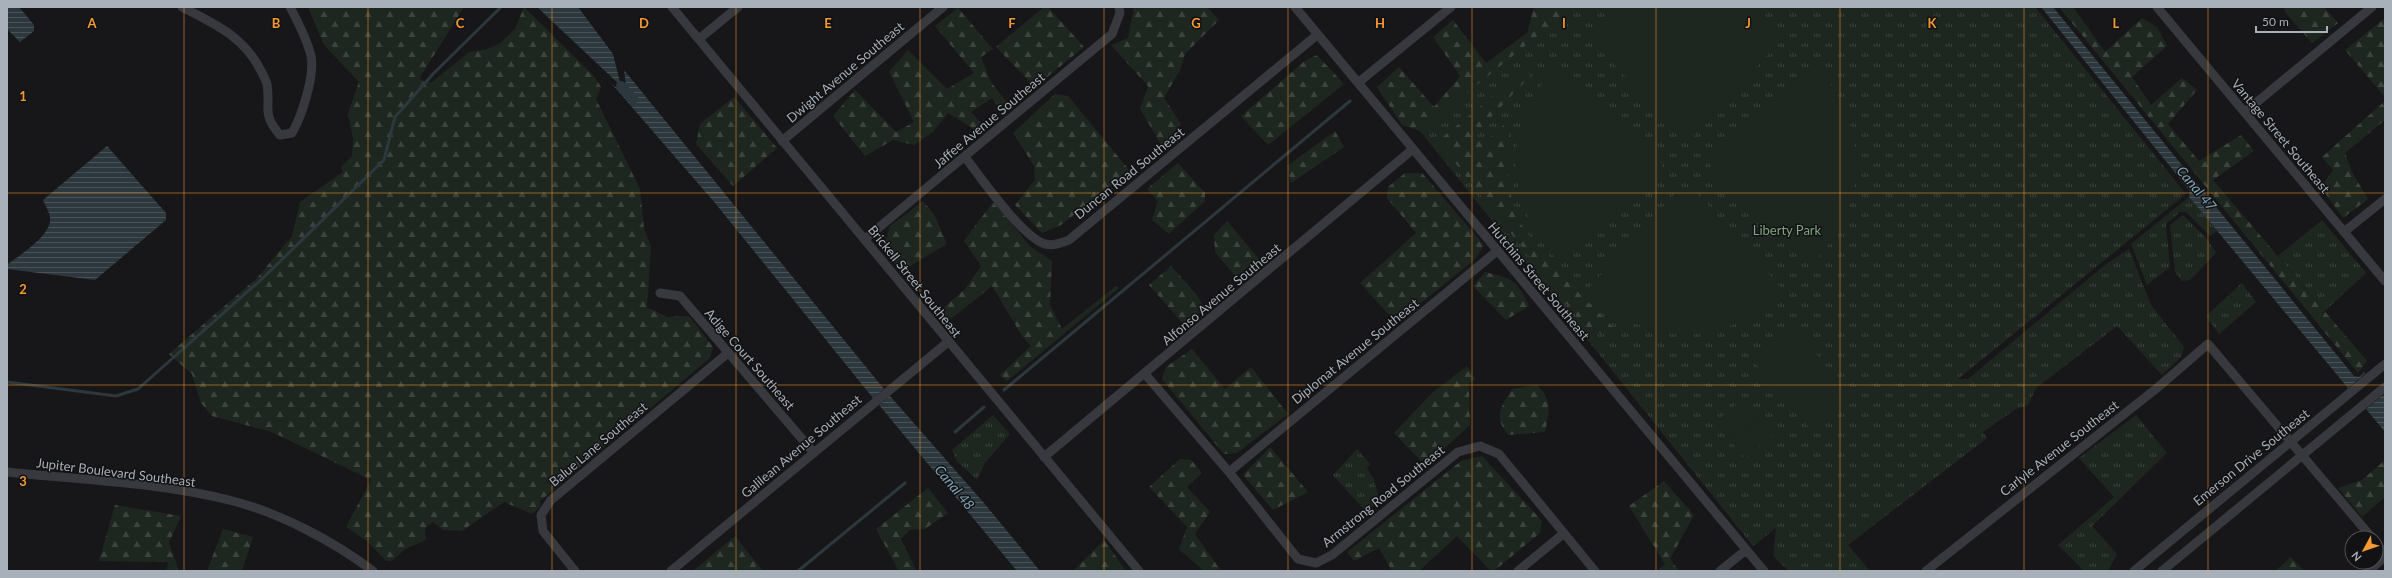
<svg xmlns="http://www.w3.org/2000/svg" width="2392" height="578" font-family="Lato,sans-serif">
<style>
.grass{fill:url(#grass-tufts)}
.forest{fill:url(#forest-firs)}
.pitch{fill:#1e271f}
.water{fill:url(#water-rules)}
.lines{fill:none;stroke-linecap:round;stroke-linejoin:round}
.stream{stroke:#2c383d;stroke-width:3}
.canal{stroke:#2c383d;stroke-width:10}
.minor{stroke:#38393e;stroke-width:9}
.grid{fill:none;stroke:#f59932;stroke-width:1;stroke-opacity:0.55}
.labels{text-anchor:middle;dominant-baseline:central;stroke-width:3;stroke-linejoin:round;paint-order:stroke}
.street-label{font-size:13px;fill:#a8b0b9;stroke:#121214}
.park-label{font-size:13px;fill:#82a47f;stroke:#121214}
.water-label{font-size:14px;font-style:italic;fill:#7fa3b4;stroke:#121214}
.grid-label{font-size:13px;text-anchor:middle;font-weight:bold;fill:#f59932;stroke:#121214;stroke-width:3;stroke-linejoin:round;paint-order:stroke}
</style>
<defs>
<pattern id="grass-tufts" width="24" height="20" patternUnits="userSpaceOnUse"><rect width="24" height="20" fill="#1e271f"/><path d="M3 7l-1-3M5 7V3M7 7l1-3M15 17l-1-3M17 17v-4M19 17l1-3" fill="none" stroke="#3c443d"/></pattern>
<pattern id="forest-firs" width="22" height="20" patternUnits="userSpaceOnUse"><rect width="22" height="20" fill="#1e271f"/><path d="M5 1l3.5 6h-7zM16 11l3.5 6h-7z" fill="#3c443d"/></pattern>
<pattern id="water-rules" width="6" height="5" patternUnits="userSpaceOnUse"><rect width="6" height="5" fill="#2c383d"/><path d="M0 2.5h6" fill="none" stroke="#485257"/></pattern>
</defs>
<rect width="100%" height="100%" fill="#171719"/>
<path class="grass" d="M1566,7H2035L2186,194L1958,379H1968L2105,265L2129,249L2151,305L2184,347L2181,357L2162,375L2117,326L2036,388L2028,405L2016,409L1983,432L1987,438L1848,545L1870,571H1789L1773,556L1776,528L1753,546L1420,131Z
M2189,197L2217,231L2210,236L2186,212H2180L2166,224L2170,267L2147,285L2131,244Z
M2183,215L2207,239L2216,253L2190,280L2182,281L2175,272L2170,225Z
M2322,220L2366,273L2325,311L2278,256Z
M2242,283L2256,302L2219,334L2206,316Z
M993,415L1010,434L985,463L977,480L957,461L952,450Z
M2136,415L2167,453L2092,526L2117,554L2108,571H2084L2058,545L2114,497L2079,458Z
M1357,449L1370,464L1367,468L1374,480L1378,495L1368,514L1333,475Z"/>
<path class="forest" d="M308,7H464L419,79L431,83L469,52L487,49L499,44L515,29L524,7L594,76L601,87L596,99L640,189L644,228L651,247L647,307L667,317L689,316L713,347L710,358L540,501V507L532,514L504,502L462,531L443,530L433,522L425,528L426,540L405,549L392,561H386L367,541L346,527L371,480L272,432L212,416L201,403L192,374L169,354L257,278L292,236L300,202L343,172L341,167L352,156L353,138L348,113L359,82L324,45Z
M1044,7H1048L1084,47L1035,87L996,47Z
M1134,7H1207L1219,20L1185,54L1180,70L1164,98L1181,124L1162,146L1140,109L1148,86L1111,45L1128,38Z
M1534,7H1573L1420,131L1402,125L1377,87L1399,67L1434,107L1460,76L1433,37L1453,20L1486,63L1527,33Z
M2059,7H2073L2105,52L2142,18L2157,27L2167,46L2132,77L2151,105L2182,78L2197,90L2168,124L2199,161L2241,135L2254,151L2213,180L2367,361L2358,373Z
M2284,7H2324L2338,23L2312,43L2285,12Z
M958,8L993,49L981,57L991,82L1010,106L1003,113L992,98L971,112L987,129L979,132L948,113L933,132L914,145L893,140L865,156L833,116L855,90L896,132L914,122L889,72L908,50L947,89L974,73L935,26Z
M2385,18V97L2345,50Z
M1317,55L1344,84L1268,145L1241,116L1306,60Z
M1526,69L1530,76L1474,135L1483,141L1493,136L1512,116L1507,183L1520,223L1550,264L1613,327L1592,336L1438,141Z
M1055,94L1068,96L1130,171L1061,225L1042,233L1015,205L1035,180L1034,166L1013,133Z
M734,97L777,148L733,186L696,144L700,124Z
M2385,101V120L2345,153L2352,172L2368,199L2343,218L2321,187L2333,170L2322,157Z
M1335,131L1344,147L1291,183L1287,166Z
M1178,163L1205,193V201L1169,234L1152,220L1158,201L1147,189Z
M1405,173H1422L1484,245L1474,260L1405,316L1389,315L1360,283L1416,233L1387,198L1388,187Z
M923,201L934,214L947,244L907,268L895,264L884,247L890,226Z
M993,202L1031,247L1052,261L1050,305L1062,329L1116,286L1119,288L1007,381L1000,375L1031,346L1022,336L992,286L947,322L940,311L965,289L981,266L964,241Z
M1227,221L1259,259L1236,277L1215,252L1214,235Z
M1171,266L1197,295L1205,309L1184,325L1149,285Z
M1485,272C1511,278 1518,280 1529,306L1506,320L1473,286Z
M1192,349L1225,389L1251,367L1288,414L1237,453L1224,454L1162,379L1166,367Z
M1467,366L1475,379L1469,383L1470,425L1444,449L1421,461L1394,433L1432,393Z
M1537,385C1553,401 1549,411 1545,432L1508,435C1493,416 1501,407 1512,389Z
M1270,447L1308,492L1273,510L1243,475Z
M1482,456L1542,521L1540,533L1494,571H1491L1457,536L1419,571H1392L1379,548L1354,561L1347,552L1461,461Z
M1180,459L1191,460L1202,473L1187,487L1210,512L1195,534L1221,571H1204L1179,549L1187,527L1149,487Z
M2385,460V497L2362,517L2338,488L2362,480Z
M1664,481L1694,515L1670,559L1679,571H1656L1665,564L1629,506Z
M928,488L948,513L925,529L910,530L901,539L916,570L899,571L876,529Z
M115,505L181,516L169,543L179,571H167L168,562L99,561Z
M223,529L253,537L242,571H207Z
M735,536L763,571H693Z
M1104,540L1126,571H1073Z
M2291,557L2304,571H2275Z"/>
<path class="pitch" d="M1625,7H1746L1767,20L1785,36L1693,137L1680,138L1588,35L1601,23Z
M1559,64L1661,156L1662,168L1558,261C1503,200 1500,123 1559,64Z
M1814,65C1858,106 1868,173 1841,226C1834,240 1823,251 1813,263L1711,170V157Z
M1680,188H1692L1784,291C1721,349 1649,349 1587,290Z
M1792,324L1848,393L1809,427L1751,358Z
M1743,399L1757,415L1729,439L1715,422Z
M1759,419L1773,435L1745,458L1731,442Z"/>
<path class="water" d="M7,7H19L34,25V31L20,42L7,29Z
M537,7H578L613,54L621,86Z
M2041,7H2053L2354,376L2359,377L2364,372L2365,374L2348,388L2189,197L2190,191Z
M624,70L884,389L873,398L715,203L611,83L618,89H624L626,85Z
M107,146L166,213V220L95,280L7,269L8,264C20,255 52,235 50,218C50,213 45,205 43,200Z
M2383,395L2385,397V432L2366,409Z
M890,396L984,503L1040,571H1017L879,405Z"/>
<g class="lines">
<path class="stream" d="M7,382L116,396L138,389L264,277L384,160L395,117L434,73L501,7
M1004,390L1350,101
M955,432L984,407
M798,571L905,483"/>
<path class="canal" d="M621,86L633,99"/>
<path class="minor" d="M182,7C214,24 244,36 261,71C263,75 266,80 267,84C271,108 261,113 280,135L292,133C302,116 315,75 311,56C307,39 298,22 290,7
M672,7L1139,571
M1295,7L1764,571
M2157,7L2385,281
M699,39L738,7
M1359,82L1451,7
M2245,112L2372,7
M782,141L943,7
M965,157C981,178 1022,237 1045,244C1054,246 1061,243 1069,240L1317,35
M2344,232L2385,199
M865,239L1112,34L1120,13L1119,7
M660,293L680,296L814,453
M1145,374L1229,472L1298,559L1316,563L1332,555L1458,452L1480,446L1499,454L1595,571
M1044,457L1413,149
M7,472C82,480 159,482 233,501C282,514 333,541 373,571
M1229,472L1497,251
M2376,543L2385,554
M575,571L543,531L541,515L551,500L728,353
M671,571L948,342
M1518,571L1563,534
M1720,571L1746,550
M1926,571L2157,388L2208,344L2372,538
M2134,571L2385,364
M2162,571L2385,387
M2368,571L2385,557"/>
</g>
<path class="grid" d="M184,7V571M368,7V571M552,7V571M736,7V571M920,7V571M1104,7V571M1288,7V571M1472,7V571M1656,7V571M1840,7V571M2024,7V571M2208,7V571M7,193H2385M7,385H2385"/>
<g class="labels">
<g class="street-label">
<text transform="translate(845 72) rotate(-40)">Dwight Avenue Southeast</text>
<text transform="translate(989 120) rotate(-40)">Jaffee Avenue Southeast</text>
<text transform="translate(2281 136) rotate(50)">Vantage Street Southeast</text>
<text transform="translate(1129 173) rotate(-39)">Duncan Road Southeast</text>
<text transform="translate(915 281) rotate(51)">Brickell Street Southeast</text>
<text transform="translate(1539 281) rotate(50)">Hutchins Street Southeast</text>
<text transform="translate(1221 294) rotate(-40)">Alfonso Avenue Southeast</text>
<text transform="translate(1355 351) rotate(-39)">Diplomat Avenue Southeast</text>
<text transform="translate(750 359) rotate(49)">Adige Court Southeast</text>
<text transform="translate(598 444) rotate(-40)">Balue Lane Southeast</text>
<text transform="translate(801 446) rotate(-40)">Galilean Avenue Southeast</text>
<text transform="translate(2059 448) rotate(-38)">Carlyle Avenue Southeast</text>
<text transform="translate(2251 457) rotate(-39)">Emerson Drive Southeast</text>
<text transform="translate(116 472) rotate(7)">Jupiter Boulevard Southeast</text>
<text transform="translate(1383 496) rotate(-39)">Armstrong Road Southeast</text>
</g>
<g class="park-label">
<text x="1787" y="230">Liberty Park</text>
</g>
<g class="water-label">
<text transform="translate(2197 188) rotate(50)">Canal 47</text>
<text transform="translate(955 487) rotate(50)">Canal 48</text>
</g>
</g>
<g class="grid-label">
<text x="92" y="28">A</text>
<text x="276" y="28">B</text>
<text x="460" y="28">C</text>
<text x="644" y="28">D</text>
<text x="828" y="28">E</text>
<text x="1012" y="28">F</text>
<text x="1196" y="28">G</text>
<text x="1380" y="28">H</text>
<text x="1564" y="28">I</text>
<text x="1748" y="28">J</text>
<text x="1932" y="28">K</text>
<text x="2116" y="28">L</text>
<text x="23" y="101">1</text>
<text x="23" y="294">2</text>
<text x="23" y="486">3</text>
</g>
<rect width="2392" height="578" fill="none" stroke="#a8b0b9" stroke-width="16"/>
<g transform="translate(2364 550) rotate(230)"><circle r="19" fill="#121214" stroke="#4e5156"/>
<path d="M0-3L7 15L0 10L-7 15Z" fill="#f59932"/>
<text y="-6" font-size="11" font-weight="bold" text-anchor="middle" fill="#a8b0b9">N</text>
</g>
<path d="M2256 26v6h71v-6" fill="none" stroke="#a8b0b9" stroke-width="2"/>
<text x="2262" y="26" font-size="12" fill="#a8b0b9" stroke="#121214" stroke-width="3" paint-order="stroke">50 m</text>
</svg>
